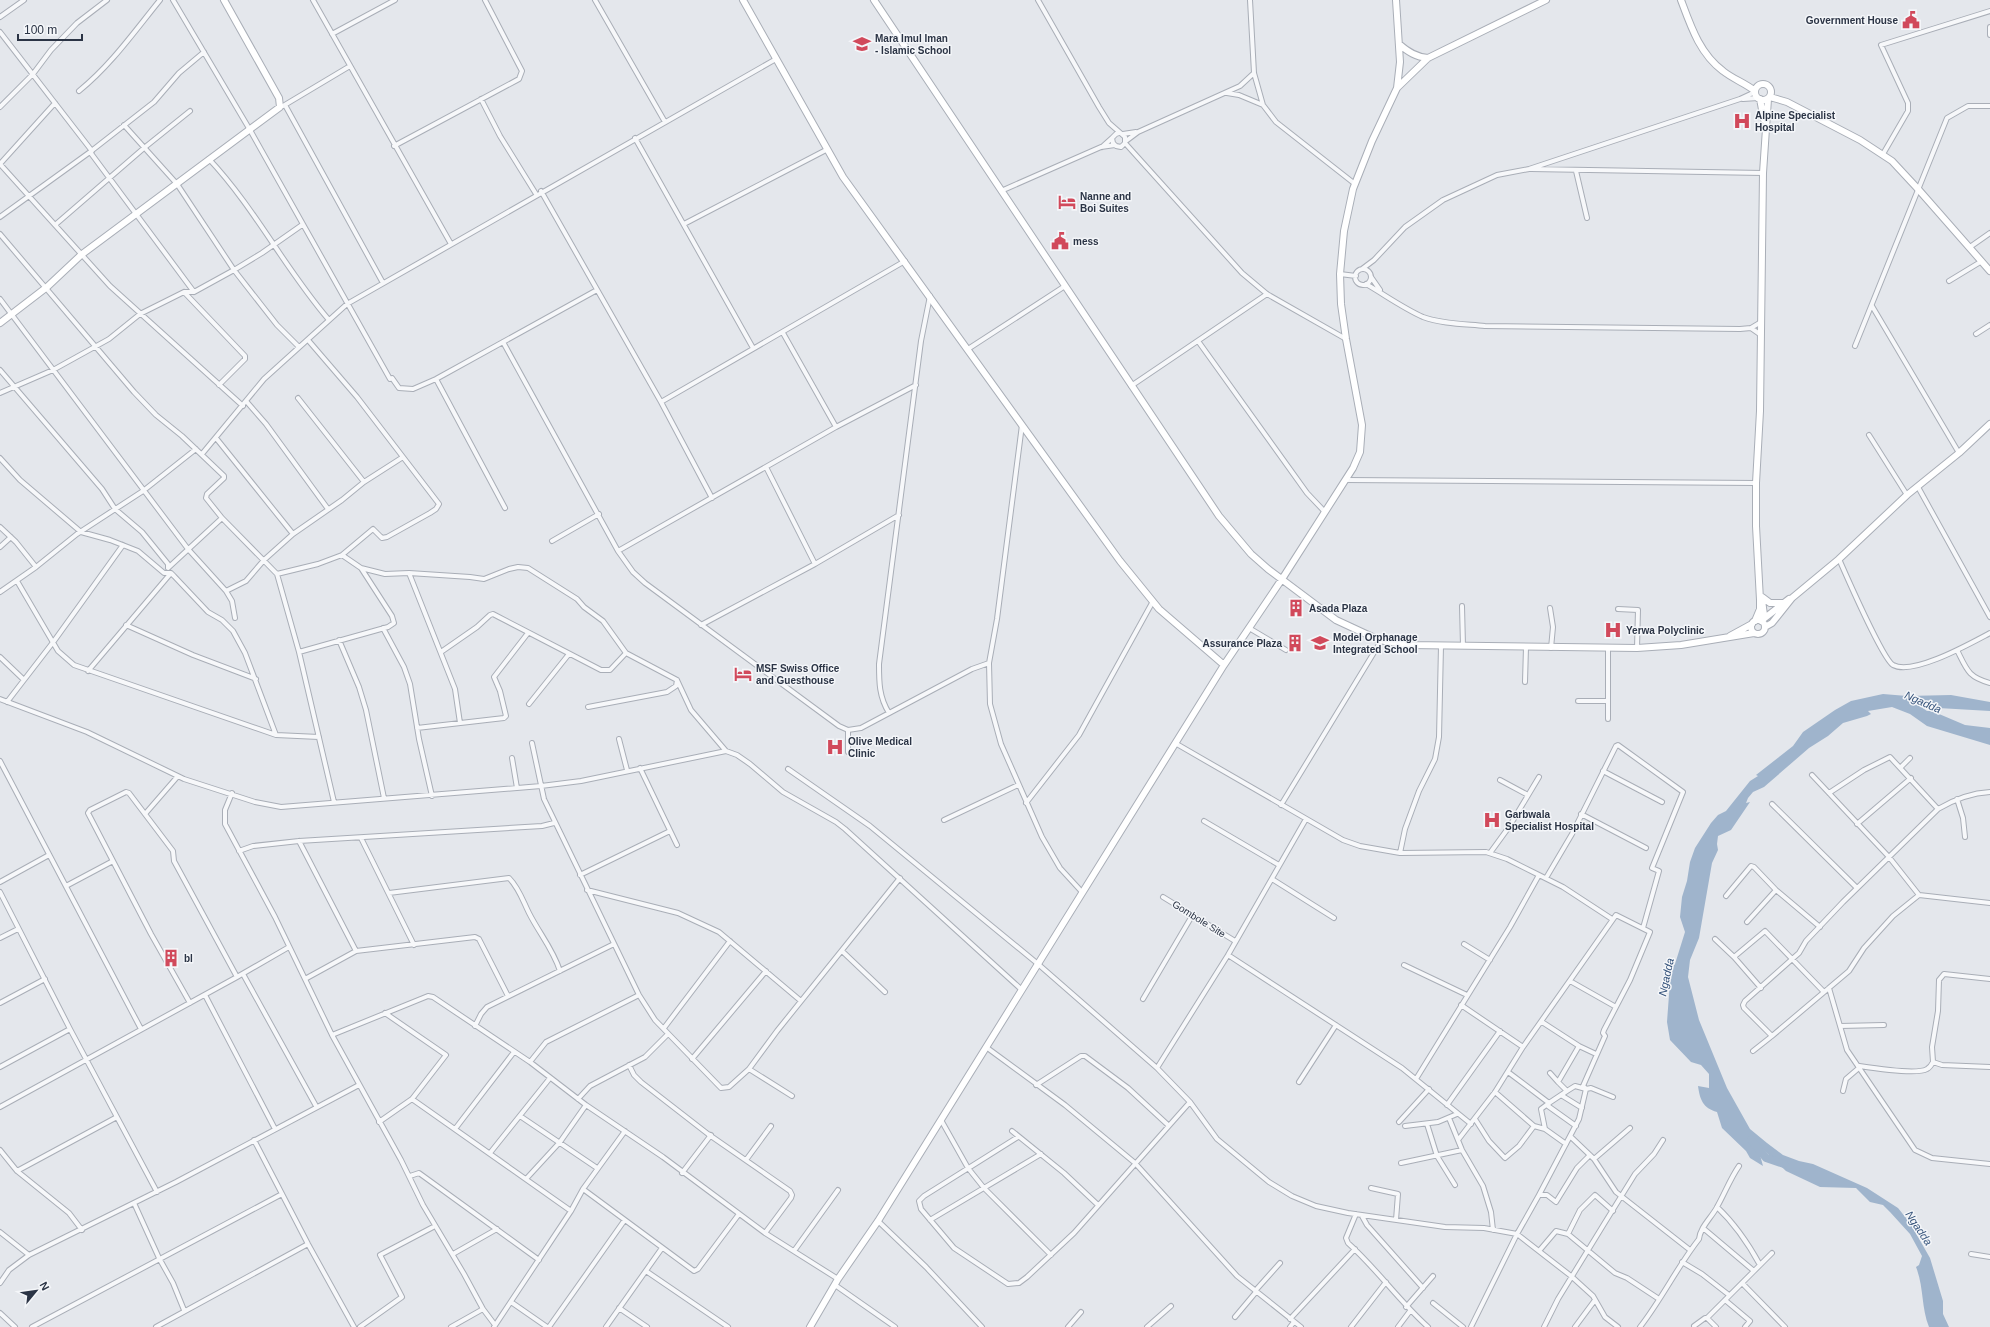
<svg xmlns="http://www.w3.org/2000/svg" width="1990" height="1327" font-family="Arial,sans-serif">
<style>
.water{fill:#9fb4cc}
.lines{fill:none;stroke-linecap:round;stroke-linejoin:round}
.river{stroke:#9fb4cc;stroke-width:8}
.street-casing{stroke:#a9aeb7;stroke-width:6}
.secondary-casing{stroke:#a9aeb7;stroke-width:8}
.street{stroke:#f7f8fa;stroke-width:4}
.secondary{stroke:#fff;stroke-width:6}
.labels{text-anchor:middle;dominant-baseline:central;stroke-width:3;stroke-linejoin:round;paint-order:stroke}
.poi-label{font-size:10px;font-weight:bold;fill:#2b3445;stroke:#f4f6f9;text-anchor:start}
.street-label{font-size:10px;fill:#2b3445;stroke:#f4f6f9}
.water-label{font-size:11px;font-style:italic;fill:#34527a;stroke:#f4f6f9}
</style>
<rect width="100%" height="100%" fill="#e4e7ec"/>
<path class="water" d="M1883,694L1907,696L1951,695L1990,702V711L1921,707L1927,711H1932L1965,725L1990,728V745L1927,726L1910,714L1892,707L1868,711L1871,714L1867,716L1843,723L1828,736L1809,748L1764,787L1753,792L1748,798L1746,803L1750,802L1731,830L1718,836L1717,844L1718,850L1712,863L1699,938L1690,960L1688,977L1699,1020L1727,1088L1750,1129L1767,1143L1783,1155L1799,1161L1813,1164L1867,1188L1898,1208L1910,1223L1930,1258L1943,1301V1314L1949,1327H1929C1921,1307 1924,1287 1916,1267L1919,1265L1922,1256L1910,1234L1890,1212L1883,1205L1870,1202L1856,1188L1820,1187L1786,1171L1757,1144L1763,1166L1750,1158L1746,1151L1722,1128L1717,1112C1703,1108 1700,1100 1698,1086L1709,1088V1074L1701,1065L1691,1062L1670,1040L1667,1022L1671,968L1675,964L1685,932L1680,917L1682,897L1687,881L1690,862L1695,848L1711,823L1718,815L1726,811L1750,781L1758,776L1756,775L1793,746L1803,732L1835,710L1851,701Z"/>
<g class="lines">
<path class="river" d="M1751,1140L1766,1158L1784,1164"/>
<g class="street-casing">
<path id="street" d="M173,0L250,130L390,379L392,378L399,388L413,389L436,379L597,290
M313,0L451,244
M595,0L665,122
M1038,0L1099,107L1109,123L1125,137V143L1121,147L1116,146L1113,143L1112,138L1116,134L1119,133
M1250,0L1254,73L1263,105L1276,122L1355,184
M0,17L24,0
M1990,27V35
M0,32L92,151
M332,34L395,0
M79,91C111,65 134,32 160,0
M1227,93L1239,95L1263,105
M481,99L500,136L536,194
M1743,99L1758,98
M55,103L0,164L110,286L243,406
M285,105L383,283
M283,106L350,66
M0,107L33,74L51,50L77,23L107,0
M124,125L177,184L234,270L277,325L299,347
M1123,134L1136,132
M635,138L753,348
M1126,141L1138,132L1240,86L1254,73
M1125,143L1242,273L1267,294L1346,339
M394,146L519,79L522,71L485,0
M1102,147L1112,138
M90,152L194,292
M1883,154L1908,111V103L1881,45L1990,11
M209,159C255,208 285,269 329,320
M1531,169L1763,173
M1576,171L1587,218
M541,191L661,402L712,498
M1001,191L1101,147L1115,145
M0,217L90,152L154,102L179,73L204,52
M684,224L826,150
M55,225L144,148L190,111
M0,234L134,392L156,415L182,436L224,476V478L207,494L206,498L222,518L277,574L299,652L334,802
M1970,247L1990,233
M1362,269L1374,260L1405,227L1443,200L1497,175L1529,169L1740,99L1755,92
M1355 277a8 8 0 1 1 16 0a8 8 0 1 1-16 0Z
M1340,274L1356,276
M1371,277L1380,290
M1949,281L1982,261
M1366,284C1385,295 1403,308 1423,317C1442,324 1465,324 1485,326L1740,329L1751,328L1761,322
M184,292L245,356V359L219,385
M0,299L188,549L226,591
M1872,306L1959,453
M1751,328L1761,335
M783,333L836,427
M1976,334L1990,325
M308,340L357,397L439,504L436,509L430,513L387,537L382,538L373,529L342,555
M1198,341L1307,493L1325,512
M503,342L618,551L633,572L645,583L839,726L848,730L861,728L972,669L989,663
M1855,346L1947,118L1968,106H1990
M968,349L1065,286
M0,370L102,489L115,509L142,532L168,564V568
M436,379L505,508
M1131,386L1267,294
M0,393L53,370L109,339L140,314L184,292H194L234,270L262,253L302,225
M298,398L364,482
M246,401L266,424L328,509
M661,402L905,261
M1022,425L997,619L989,663L990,704L1001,744L1042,837L1060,868L1082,892
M1869,435L1907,495
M216,438L293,534
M202,454L264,379L347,304L776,59
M0,458L20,480L81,532L110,540L138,551L164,573H171L174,576L208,612L222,620L233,631L245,653L276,735L319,737
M766,467L815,564
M1345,480L1756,483
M1918,487L1990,617
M0,527L16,542L36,567
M552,541L599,514
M0,547L11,537
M618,551L836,427L916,385
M1839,559C1846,575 1883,659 1893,665C1913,676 1971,643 1990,633
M168,568L222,518
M409,573L455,689L460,723
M277,574L318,564L342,555L361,568L385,574L409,573L470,577L484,579L509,569L518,567L528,568L577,599L584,607L603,621L626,653L677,680L691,710L726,751L737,755L750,764L783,792L836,822L845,829L1022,990
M17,581L58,651L74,665L276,735
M0,592L36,567L77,534L143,491L196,449
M1462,606L1463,646
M1550,608L1553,627L1551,648
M1618,609L1638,610L1637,648
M235,618L232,601L226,591L246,581L264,560L293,534L342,500L364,482L403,457
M126,625L193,655L256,679
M701,625L815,564L899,515
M383,628L404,667L410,684L419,739L432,796
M1249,628L1286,650
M339,640L359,687L366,710L384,798
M1608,648V719
M1957,650C1967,670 1968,677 1990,683
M299,652L388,627L394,623L392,616L361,568
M441,652L477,627L490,615L493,614L601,670H610L626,653
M0,657L23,679
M88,671L171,573
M1525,682L1526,647
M0,699L87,732L184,779L255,802L281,807L541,786L581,781L726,751
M1578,701H1608
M7,702L54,641L123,545
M529,704L569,654
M588,707L667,692L676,686L677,680
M889,713C879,697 879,682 879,664L921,341L930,296
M417,728L504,718L506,716L500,691L494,677L528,633
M619,739L627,770
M532,743L544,799L639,995L655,1020L721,1088L729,1087L749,1069L777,1031L900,878
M1175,743L1343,840L1360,846L1400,853L1486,852L1507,859L1539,875L1510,927L1416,1079
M848,752V730
M512,758L517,788
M0,761L141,1029
M1901,767L1910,758
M640,768L677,845
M788,769L870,826L1038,964L1157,1068L1190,1102L1217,1139L1269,1182L1292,1196L1316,1206L1348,1213L1445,1227L1484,1228L1517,1234L1571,1276L1593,1296L1605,1317L1618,1327
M1603,771L1662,802
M1812,775L1889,857L1919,895L1990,903
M1500,780L1528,795
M232,793L225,810V824L275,917L332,1035L401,1160L423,1205L464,1274L483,1309L495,1325
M1829,793L1864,770L1890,757L1938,809
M1957,799L1963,818L1965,837
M1026,803L1079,735L1152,603
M1772,804L1857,888
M1281,805L1381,641
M145,814L178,776
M1581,814L1646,848
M944,820L1018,785
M1204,821L1279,865
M1857,824L1911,778
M361,838L414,945
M299,841L356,951
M239,851L253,846L299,841L542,826L554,823
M1400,853L1405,829L1419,791L1435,759L1439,737L1441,646
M1490,853L1509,827L1539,777
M580,875L670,831
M1539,875L1563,887L1612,919
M1546,878L1572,834L1616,746L1618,745L1683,792L1652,868L1659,871L1643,928
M1272,879L1334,918
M0,882L49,855
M66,886L113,861
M587,890L678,913L719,932L801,1001
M0,892L70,1029L157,1192
M389,893L509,878C519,888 523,901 529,913C539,933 553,949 560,971
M1919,895L1893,916L1864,948L1849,971L1772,1036L1744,1008L1743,1005L1745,1001L1799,953L1806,941L1843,902L1938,809C1955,799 1971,793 1990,792
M1726,896L1751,866L1754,867L1776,890L1820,927
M1163,897L1235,941
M1747,922L1776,890
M0,938L18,929
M1715,939L1734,957
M1464,944L1490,960
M842,951L885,992
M1228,955L1402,1068L1471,1124
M1404,965L1467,995
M243,974L316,1106
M305,979L356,951L475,937L479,939L508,996
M1570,981L1616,1007
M1761,988L1734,957L1765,931L1824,992
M1829,988L1847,1050L1915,1150L1932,1158L1990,1164
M205,995L275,1129
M1143,999L1192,916
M0,1003L45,979
M190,1003L151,934L88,813L90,810L126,792L129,793L173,851L174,861L180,872L237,977
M1461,1005L1523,1047
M1542,1022L1579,1046L1596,1054
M475,1026L481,1014L487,1007L614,944
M1840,1026L1884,1025
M664,1028L730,941
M332,1035L428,996L433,997L530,1062L586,1105L663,1157L765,1233L838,1279
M986,1047L1065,1105L1135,1163L1237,1276L1301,1327
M1753,1051L1772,1036
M692,1059L766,971
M530,1062L546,1042L639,995
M1933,1062L1932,1047L1938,1011L1939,980L1944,974L1990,979
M1933,1062L1942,1065L1990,1067
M629,1065L634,1075L641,1082L708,1134L790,1191L792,1195L791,1198L765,1233
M1859,1066C1872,1068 1917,1075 1927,1069C1929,1068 1932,1064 1933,1062
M0,1067L70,1029
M1157,1068L1228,955L1306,819
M749,1069L792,1096
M1508,1072L1549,1103L1567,1091L1558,1082L1579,1046
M1550,1073L1558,1082
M1299,1082L1336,1025
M1036,1085L1081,1056H1085L1128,1088L1168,1125
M1567,1091L1575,1086L1586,1089L1591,1088L1613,1097
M1843,1091L1846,1079L1860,1067
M1495,1092L1534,1126L1545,1129
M1561,1095L1582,1108
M412,1099L571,1211
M578,1099L590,1086L645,1057L668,1034
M1447,1105L1500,1031
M0,1107L237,977L289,947
M520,1116L597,1168
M1449,1118L1462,1150L1483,1186L1491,1212L1493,1230
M1475,1119L1489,1141L1505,1158L1519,1146L1534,1126
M941,1120L968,1168L984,1188L1051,1255
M379,1122L412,1099L446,1055L385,1013
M1399,1122L1429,1089
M1427,1124L1437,1156L1455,1185
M1405,1126L1438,1122L1457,1114
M455,1129L514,1052
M1012,1131L1064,1173L1098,1205
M1018,1137L924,1196L919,1201L921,1209L954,1248L1008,1284L1019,1283L1027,1277L1074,1233L1190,1102
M1571,1137L1594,1159L1616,1192L1690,1250
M254,1140L308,1244L354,1327
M1458,1140L1495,1092L1523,1047L1616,915L1650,932L1630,980L1604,1030L1603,1033L1605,1036L1583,1086L1586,1089L1579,1119L1539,1195
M1566,1144L1545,1129L1541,1109L1549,1103L1548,1106L1576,1126
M0,1150L17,1171L69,1213L82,1230
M490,1153L550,1078
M1594,1159L1630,1128
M746,1160L771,1126
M1401,1163L1462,1150
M17,1171L117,1117
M682,1173L711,1135
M410,1176L419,1173L539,1260
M526,1179L560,1142L586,1105
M1371,1188L1398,1194L1396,1220
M583,1189L694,1271L698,1269L739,1214
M134,1203L159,1258L173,1283L184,1310
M1717,1207C1735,1224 1748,1243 1760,1265L1754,1271
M1356,1214L1346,1238L1348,1243C1377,1269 1399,1301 1428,1327
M1362,1216L1367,1225L1423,1288
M930,1220L1041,1154
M878,1221L926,1267L982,1327
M1703,1228L1754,1271L1707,1318L1716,1327
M0,1232L29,1255
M1568,1234L1580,1210L1595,1195L1613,1211
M794,1251L838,1190
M1539,1251L1556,1231L1568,1234L1615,1273L1627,1278L1659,1299
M453,1254L497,1229
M1971,1254L1990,1257
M1682,1262L1702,1274L1729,1295
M1760,1265L1772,1253
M646,1271L728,1327
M0,1283L9,1270L29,1255L176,1182L359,1085
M1742,1283L1785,1327
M835,1285L895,1327
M1255,1291L1280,1263
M1725,1300L1750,1321L1745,1327
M511,1302L547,1327
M1433,1303L1463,1327
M1406,1307L1433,1276
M619,1308L647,1327
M0,1313L15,1327
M1235,1317L1256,1292
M1290,1319L1355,1249
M1694,1326L1705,1318H1707
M32,1327L282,1194
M156,1327L308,1244
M360,1327L402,1297L380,1255L435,1226
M451,1327L483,1309
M494,1327L571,1211L583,1189L625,1131
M549,1327L624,1221
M606,1327L662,1248
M1068,1327L1081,1312
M1147,1327L1171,1306
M1290,1327L1294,1322
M1351,1327L1386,1282
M1398,1327L1410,1311
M1471,1327L1517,1234L1539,1195H1547L1556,1202L1577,1168L1590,1155
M1544,1327L1558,1299L1604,1224L1635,1174L1654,1154L1663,1140
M1575,1327L1595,1300
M1640,1327C1662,1299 1677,1267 1699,1239C1700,1227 1712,1217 1717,1207C1725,1193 1730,1179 1739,1166"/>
</g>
<g class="secondary-casing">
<path id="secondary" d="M743,0L843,177L1120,561L1159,609L1224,665
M874,0L1219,516L1251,554L1268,569L1336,620L1379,640L1409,645L1637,648L1681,645L1754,633
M1396,0L1400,62L1397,88
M1681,0C1691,27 1700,54 1723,71C1733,79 1745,83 1755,91
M1399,44C1408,52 1416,57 1428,58
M1755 92a8 8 0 1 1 16 0a8 8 0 1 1-16 0Z
M1770,97L1787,102L1860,140L1892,161L1918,189L1990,271
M1760,99L1764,120
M0,323L47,287L81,255L280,107L279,98L224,0
M1762,597L1770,603H1782
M1761,619L1764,615L1762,600
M1751 627a7 7 0 1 1 14 0a7 7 0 1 1-14 0Z
M1755,621L1760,609V600L1756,526V483L1760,411L1763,173L1768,99
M1761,621L1789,599
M1765,627L1772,623L1792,598L1839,559L1907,495L1959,453L1990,424
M1730,636L1752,624
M810,1327L838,1279L878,1221L1224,665L1284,576L1353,468L1360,452L1362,425L1346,339L1341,304L1340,274L1344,231L1353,189L1372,141L1397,88L1428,58L1546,0"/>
</g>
<use href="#street" class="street"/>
<use href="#secondary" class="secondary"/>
</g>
<defs>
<g id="civic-bare" transform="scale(1.38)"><path d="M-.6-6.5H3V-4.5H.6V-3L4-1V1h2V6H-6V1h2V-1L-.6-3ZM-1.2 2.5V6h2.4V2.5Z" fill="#d1495b" stroke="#f4f6f9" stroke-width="2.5" paint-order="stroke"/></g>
<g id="school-bare" transform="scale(1.38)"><path d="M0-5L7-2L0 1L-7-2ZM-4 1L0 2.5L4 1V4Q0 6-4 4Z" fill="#d1495b" stroke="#f4f6f9" stroke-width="2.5" paint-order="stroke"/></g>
<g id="hospital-bare" transform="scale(1.38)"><path d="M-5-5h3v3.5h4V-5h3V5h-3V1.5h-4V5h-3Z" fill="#d1495b" stroke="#f4f6f9" stroke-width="2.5" paint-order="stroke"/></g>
<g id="hotel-bare" transform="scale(1.38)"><path d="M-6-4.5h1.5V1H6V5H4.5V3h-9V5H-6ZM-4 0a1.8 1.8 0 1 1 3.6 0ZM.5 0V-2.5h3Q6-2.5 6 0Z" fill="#d1495b" stroke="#f4f6f9" stroke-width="2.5" paint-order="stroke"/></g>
<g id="building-bare" transform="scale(1.38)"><path d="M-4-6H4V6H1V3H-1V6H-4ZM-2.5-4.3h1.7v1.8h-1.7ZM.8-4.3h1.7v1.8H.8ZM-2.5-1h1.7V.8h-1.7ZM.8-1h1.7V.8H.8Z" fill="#d1495b" stroke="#f4f6f9" stroke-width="2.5" paint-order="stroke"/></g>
</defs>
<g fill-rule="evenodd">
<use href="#civic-bare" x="1911" y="20"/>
<use href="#school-bare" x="862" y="44"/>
<use href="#hospital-bare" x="1742" y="121"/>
<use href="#hotel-bare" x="1067" y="202"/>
<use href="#civic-bare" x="1060" y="241"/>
<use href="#building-bare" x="1296" y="608"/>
<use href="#hospital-bare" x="1613" y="630"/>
<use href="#building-bare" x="1295" y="643"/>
<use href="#school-bare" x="1320" y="643"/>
<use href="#hotel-bare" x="743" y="674"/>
<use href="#hospital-bare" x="835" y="747"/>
<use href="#hospital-bare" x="1492" y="820"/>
<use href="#building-bare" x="171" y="958"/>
</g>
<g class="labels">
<g class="poi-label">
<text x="1898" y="20" text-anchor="end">Government House</text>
<text x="875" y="38">Mara Imul Iman<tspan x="875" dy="12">- Islamic School</tspan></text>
<text x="1755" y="115">Alpine Specialist<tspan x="1755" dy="12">Hospital</tspan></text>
<text x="1080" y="196">Nanne and<tspan x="1080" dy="12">Boi Suites</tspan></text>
<text x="1073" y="241">mess</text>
<text x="1309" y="608">Asada Plaza</text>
<text x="1626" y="630">Yerwa Polyclinic</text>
<text x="1333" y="637">Model Orphanage<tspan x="1333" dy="12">Integrated School</tspan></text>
<text x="1282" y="643" text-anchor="end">Assurance Plaza</text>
<text x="756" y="668">MSF Swiss Office<tspan x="756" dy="12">and Guesthouse</tspan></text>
<text x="848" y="741">Olive Medical<tspan x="848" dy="12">Clinic</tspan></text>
<text x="1505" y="814">Garbwala<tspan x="1505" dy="12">Specialist Hospital</tspan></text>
<text x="184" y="958">bl</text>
</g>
<g class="street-label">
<text transform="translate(1199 919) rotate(32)">Gombole Site</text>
</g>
<g class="water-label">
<text transform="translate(1923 702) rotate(24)">Ngadda</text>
<text transform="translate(1666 977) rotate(-78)">Ngadda</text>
<text transform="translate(1919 1228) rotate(56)">Ngadda</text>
</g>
</g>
<g transform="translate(36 1291) rotate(61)" stroke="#f4f6f9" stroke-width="3" paint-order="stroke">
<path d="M0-3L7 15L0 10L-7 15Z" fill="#2b3445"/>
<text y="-6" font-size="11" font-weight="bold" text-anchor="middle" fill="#2b3445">N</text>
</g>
<path d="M18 34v6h64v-6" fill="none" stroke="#2b3445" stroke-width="2"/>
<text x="24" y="34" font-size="12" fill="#2b3445" stroke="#f4f6f9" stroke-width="3" paint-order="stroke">100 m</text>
</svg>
